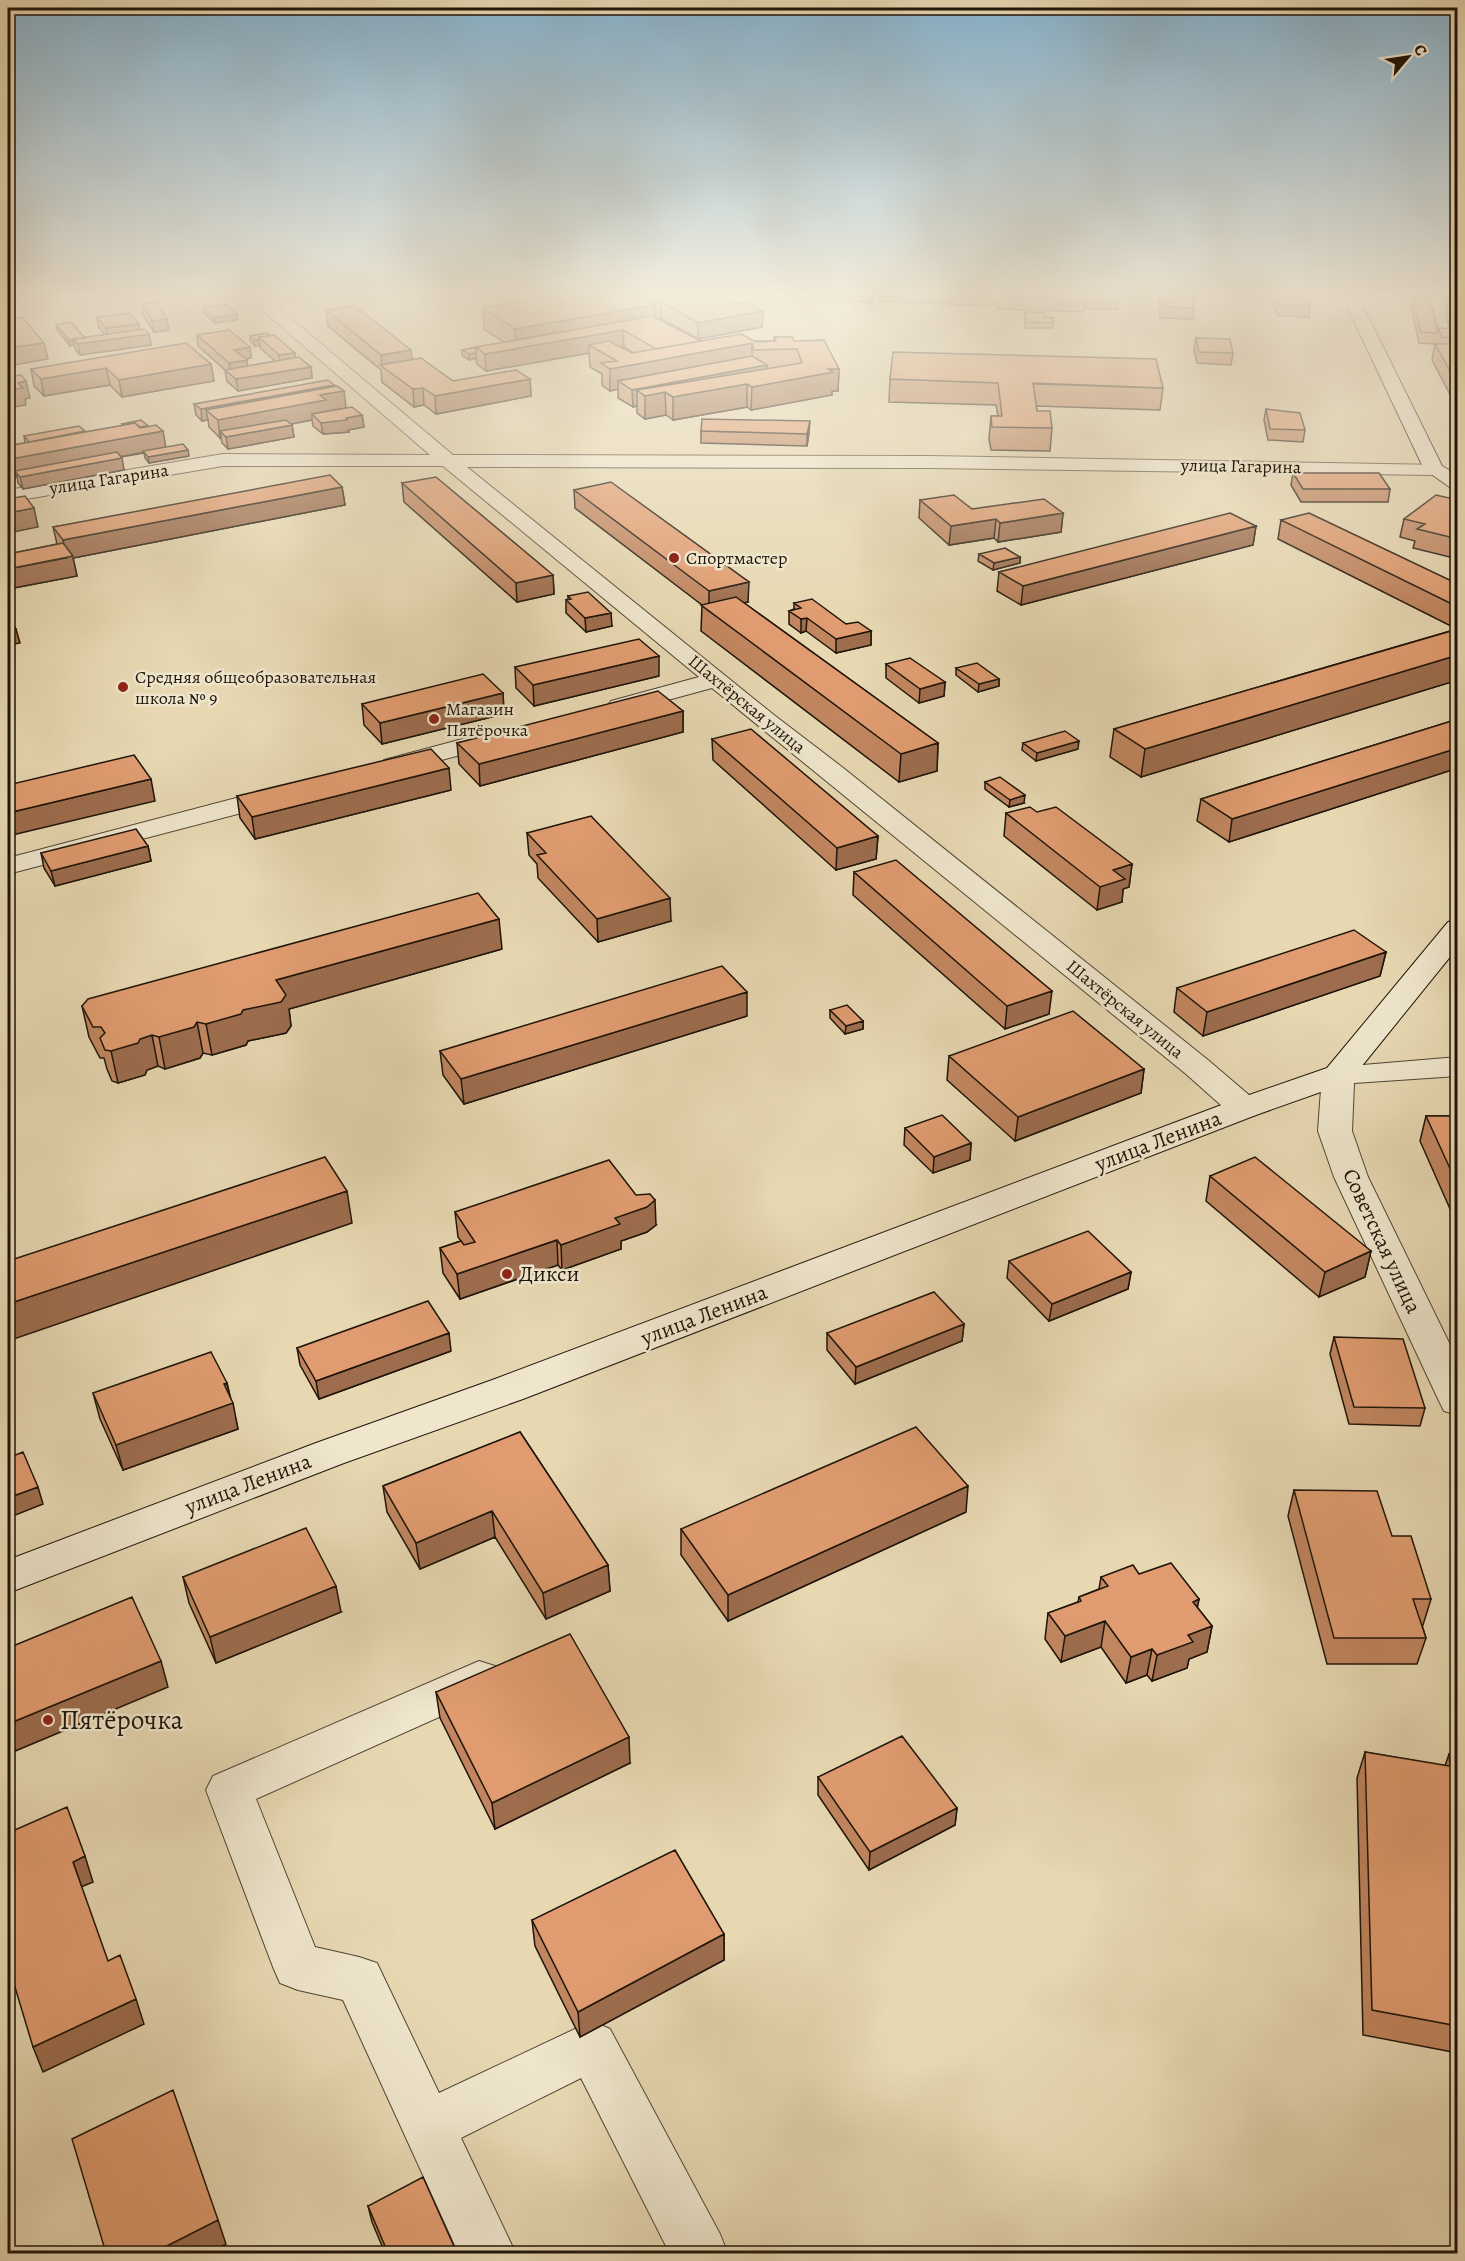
<svg xmlns="http://www.w3.org/2000/svg" width="1465" height="2261" font-family="Alegreya,serif">
<style>
.lines{fill:none;stroke-linecap:round;stroke-linejoin:round}
.minor-casing{stroke:#504533;stroke-width:2}
.secondary-casing{stroke:#1e1409;stroke-width:2}
.minor{fill:#efe6cd;fill-rule:evenodd}
.secondary{fill:#efe6cd;fill-rule:evenodd}
.wall{fill:#c18660;stroke:#1e1409;stroke-width:1.5;fill-rule:evenodd}
.shaded-wall{fill:#9d6d4e;stroke:#1e1409;stroke-width:1.5}
.building{fill:#e09c70;stroke:#1e1409;stroke-width:1.5}
.poi-dot{fill:#8f2418;stroke:#efe6cd;stroke-width:2}
.labels{text-anchor:middle;dominant-baseline:central;stroke-width:5;stroke-linejoin:round;paint-order:stroke}
.far-street-label{font-size:18px;fill:#1e1409;stroke:#efe6cd}
.far-poi-label{font-size:18px;fill:#1e1409;stroke:#efe6cd;text-anchor:start}
.street-label{font-size:22px;fill:#1e1409;stroke:#efe6cd}
.poi-label{font-size:22px;fill:#1e1409;stroke:#efe6cd;text-anchor:start}
.near-poi-label{font-size:27px;fill:#1e1409;stroke:#efe6cd;text-anchor:start}
</style>
<rect width="100%" height="100%" fill="#e7d8b2"/>
<filter id="stains"><feTurbulence type="fractalNoise" baseFrequency=".00333" numOctaves="4"/><feColorMatrix values="0 0 0 0 .2 0 0 0 0 .09 0 0 0 0 .02 0 0 0 .5 -.17"/></filter>
<radialGradient id="worn" r=".72"><stop offset=".6" stop-color="#630" stop-opacity="0"/><stop offset="1" stop-color="#630" stop-opacity=".3"/></radialGradient>
<g class="lines">
<g class="minor-casing">
<path id="minor" d="M246,296H264L453,455L928,456L1441,465L1444,469L1441,473L1434,475L928,468L467,467L774,715L842,767L1208,1060L1256,1101L1260,1108L1256,1115L1244,1118L1232,1115L1186,1074L712,688L620,713L611,711L608,706L611,701L699,677L443,466H223L8,502V490L223,454L430,455Z
M500,729L509,732L513,737L509,742L393,773L384,770L380,765L384,760Z
M282,786L291,788L295,794L291,800L8,874V858Z
M1458,1057V1076L1354,1083L1352,1131L1368,1177L1458,1361V1415L1444,1411L1439,1401L1334,1177L1318,1131L1322,1075L1327,1068Z
M479,1661L495,1666L501,1679L495,1692L256,1799L315,1947L359,1957L377,1963L439,2093L592,2021L610,2029L720,2234L728,2254H670L581,2078L461,2138L516,2254H459L343,2000L298,1990L280,1983L273,1967L206,1790L213,1776Z"/>
</g>
<g class="secondary-casing">
<path id="secondary" d="M1342,296H1358L1442,466L1458,475V490L1451,488L1424,469Z
M1458,919V947L1349,1082L1256,1115L523,1399L344,1463L8,1593V1560L316,1443L495,1379L1232,1101L1327,1068L1448,922Z"/>
</g>
<use href="#minor" class="minor"/>
<use href="#secondary" class="secondary"/>
</g>
<path class="wall" d="M276,296H301L302,301L285,303Z
M415,296H444V297L422,301Z
M643,296H717L733,305L763,311L762,327L698,339L661,318H657L701,341H774V337L794,341L839,369L838,391H832V395L751,410L747,407L673,420L666,415L645,419L637,413V406L633,407L618,398V389L610,391L602,385V374L590,367L589,353L486,371L477,364L476,358L469,360L462,355V350L504,342L484,329L483,308L643,300ZM620,347H624L634,353H632Z
M823,296H877L872,303L823,298Z
M879,296H995L994,306L879,301Z
M998,296L1085,297L1084,312L997,309Z
M1159,296H1193L1194,308L1193,319L1160,318Z
M1194,296H1246V297Z
M1270,296H1306L1310,306L1309,317L1278,316L1270,298Z
M1413,296L1438,330L1449,329L1446,312L1447,306H1446L1444,299V296H1458V410L1432,360L1435,344L1419,343L1411,306Z
M1087,299L1118,304L1117,309H1087L1086,304Z
M142,304L169,330L154,332L143,315Z
M203,307L237,320L215,323L204,313Z
M326,310L412,359L453,381L530,379L531,396L436,414L424,405L414,407L382,382L381,370L328,326Z
M1025,312L1044,317L1054,323L1053,328H1025Z
M97,317L140,330L149,334L151,345L80,355L76,350L74,345L70,346L57,330L56,325L85,338L105,335L99,328Z
M267,333L295,358L311,367L312,378L238,391L227,381L225,370L198,346L197,335L250,347L251,358L246,359L247,366L275,361L260,348V345L255,346L250,341V336Z
M1196,338L1233,353L1231,365L1197,363L1194,349Z
M211,364L214,381L122,397L110,385L44,396L34,386L31,369Z
M890,379L1163,388L1160,410L1036,406L1037,411L1052,428L1050,451L991,450L989,439L991,416H998L996,405L889,402Z
M194,404L346,408L362,415L364,427L348,430L349,432L323,434L313,426L312,420L291,424L292,425L294,437L228,449L222,443L221,437L220,438L209,427L208,420L202,421L196,415Z
M1266,409L1305,430L1303,442L1268,440L1264,420Z
M122,424L165,448L189,456L149,463L145,458L144,453L121,457L124,470L23,489L18,483L17,476L14,477L8,468V446L25,443L24,436L85,432L122,426Z
M701,431L809,433L807,446L701,443Z
M1293,473L1390,489L1388,502H1301L1291,485Z
M402,483L553,575L554,594L517,602L404,502Z
M342,487L345,505L73,558L77,576L8,589V554L57,544L53,527Z
M574,490L748,602L744,603L938,743L937,771L899,782L701,631L702,605L575,508Z
M920,500L972,509L1063,513L1061,532L998,542L994,538L949,545L919,518Z
M1458,500V559L1413,548L1415,541L1400,537L1404,519Z
M1281,520L1458,584V680L1141,777L1110,757L1114,729L1457,629L1278,539Z
M1256,526L1253,545L1021,605L997,591L999,572Z
M979,554L1020,557V563L993,570L978,561Z
M568,596L612,626L586,632L566,613V600L568,599Z
M794,603L846,624L871,631V645L836,653L806,631L801,633L789,624V611L794,609Z
M886,664L945,682L944,696L919,703L886,678Z
M515,667L659,676L534,706L516,688Z
M956,668L999,679V686L978,692L956,675Z
M503,693L504,714L382,744L364,725L362,704Z
M683,711V732L480,786L459,764L457,743Z
M1458,719V768L1229,842L1197,821L1201,799Z
M712,739L878,836L876,859L836,870L713,760Z
M1023,743L1078,749L1036,761L1022,750Z
M985,782L1024,803L1009,807L985,789Z
M451,790L255,839L240,818L237,796Z
M1006,813L1132,864L1129,887L1123,889L1122,902L1097,910L1004,836Z
M527,833L671,921L598,942L538,878L537,864L529,855Z
M148,846L151,861L55,886L44,868L41,853Z
M854,872L1049,1014L1005,1029L853,895Z
M502,949L289,1009L291,1026L286,1033L248,1041L246,1045L212,1055L203,1053L200,1058L165,1069L158,1066L147,1070L145,1075L118,1083L112,1081L107,1069L104,1058H100L89,1037L82,1006Z
M1386,952L1380,976L1203,1036L1174,1012L1177,988Z
M830,1010L863,1021V1029L845,1034L830,1018Z
M747,1016L464,1104L443,1075L440,1051Z
M949,1056L1144,1069L1141,1093L1015,1141L947,1080Z
M1426,1116H1458V1227L1420,1141Z
M905,1128L971,1143L970,1160L933,1173L904,1145Z
M1210,1176L1371,1251L1365,1277L1319,1297L1206,1201Z
M455,1212L656,1225L647,1232L621,1241V1249L562,1270L558,1265L460,1299L443,1273L440,1248L461,1241L458,1237Z
M1009,1261L1131,1272L1128,1289L1049,1321L1007,1278Z
M964,1324L962,1341L855,1384L827,1350V1333Z
M1334,1337L1425,1408L1420,1426L1349,1424L1330,1354Z
M297,1348L451,1351L319,1399L300,1365Z
M227,1383L238,1429L123,1470L100,1419L93,1393Z
M520,1432L608,1565L610,1591L546,1619L495,1537L420,1569L387,1512L383,1486Z
M1294,1490L1392,1536L1431,1599L1423,1625H1422L1426,1638L1417,1664H1327L1288,1516Z
M966,1512L728,1621L681,1555V1529Z
M1139,1574L1199,1599L1197,1607L1212,1626L1207,1652L1189,1659L1187,1668L1152,1681L1147,1675L1126,1683L1101,1647L1061,1662L1045,1639L1048,1613L1078,1602L1079,1597L1099,1589L1101,1577Z
M183,1577L341,1612L216,1663L189,1603Z
M436,1692L630,1763L495,1829L440,1718Z
M1365,1752L1445,1766L1449,1754L1458,1755V1815L1453,1814L1458,1889V2053L1363,2035L1357,1778Z
M818,1777L957,1808L955,1825L869,1870L818,1795Z
M532,1920L724,1934V1960L580,2037L535,1946Z
M368,2206L457,2253H385L372,2222Z"/>
<path class="shaded-wall" d="M295,296H301L302,301L285,303L284,298Z
M422,296H444V297L422,301Z
M872,296H877L872,303Z
M661,302V318L655,319V303Z
M654,305V326L623,330L624,347L599,351L589,345V353L486,371L485,354L517,349L515,329Z
M763,311L762,327L698,339V323Z
M237,314V320L215,323L214,318Z
M167,319L169,330L154,332L152,321Z
M139,324L141,335L108,339L106,328Z
M149,334L151,345L80,355L78,344L73,339L74,345L70,346L69,340L85,338L86,343Z
M254,340H259L260,345L255,346Z
M44,343L48,359L8,366V348Z
M752,343V364L618,381V389L610,391V369Z
M250,347L251,358L236,361L234,350Z
M411,350L413,367L382,366L381,355Z
M295,353L296,364L281,367L279,355Z
M476,353V358L469,360V354Z
M247,360L248,372L231,375L229,363Z
M211,364L214,381L122,397L119,380Z
M767,365V382L747,385V407L673,420V397L665,392L666,415L645,419V396L637,390V406L633,407L632,390Z
M311,367L312,378L238,391L236,379Z
M106,368L110,385L44,396L41,379Z
M828,369H839L838,391H832V395L751,410L752,387Z
M530,379L531,396L436,414L435,396Z
M26,381L30,398L25,399L26,405L8,408V390L18,383Z
M334,385L344,391L346,408L312,414V420L226,437L220,431L221,437L220,438L218,420L206,410L208,420L202,421L201,409Z
M423,388L424,405L414,407L413,389Z
M362,415L364,427L348,430L349,432L323,434L321,423Z
M810,421L809,433L807,446V434Z
M292,425L294,437L228,449L226,437Z
M163,431L166,448L19,476L15,471L17,476L14,477L11,459Z
M188,450L189,456L149,463L148,457Z
M122,458L124,470L23,489L20,477Z
M342,487L345,505L73,558L77,576L8,589V569L67,558L63,540Z
M34,508L38,527L8,533V513Z
M1063,513L1061,532L998,542L1000,523Z
M996,519L994,538L949,545L951,526Z
M1256,526L1253,545L1021,605L1023,586Z
M1020,557V563L993,570L994,563Z
M553,575L554,594L517,602L516,583Z
M749,582L748,602L709,611V591Z
M611,613L612,626L586,632L585,618Z
M807,618L806,631L801,633V619Z
M16,629L20,643L8,645V631Z
M871,631V645L836,653V639Z
M1458,655V680L1141,777L1145,749Z
M659,656V676L534,706L533,685Z
M999,679V686L978,692L979,684Z
M945,682L944,696L919,703L920,689Z
M503,693L504,714L382,744L380,723Z
M683,711V732L480,786L479,764Z
M1079,741L1078,749L1036,761L1037,753Z
M938,743L937,771L899,782L901,754Z
M1458,748V768L1229,842L1232,819Z
M449,768L451,790L255,839L252,817Z
M151,779L155,801L8,836V813Z
M1025,795L1024,803L1009,807L1010,800Z
M878,836L876,859L836,870L837,848Z
M148,846L151,861L55,886L51,871Z
M1132,864L1129,887L1123,889L1122,902L1097,910L1100,887L1113,870Z
M670,898L671,921L598,942L597,919Z
M499,919L502,949L289,1009L291,1026L286,1033L248,1041L246,1045L212,1055L206,1024L243,1010L276,980Z
M1386,952L1380,976L1203,1036L1207,1012Z
M1052,991L1049,1014L1005,1029L1007,1006Z
M747,992V1016L464,1104L461,1079Z
M863,1021V1029L845,1034L846,1026Z
M197,1022L203,1053L200,1058L165,1069L159,1037Z
M152,1035L158,1066L147,1070L145,1075L118,1083L111,1051L140,1039Z
M1144,1069L1141,1093L1015,1141L1018,1117Z
M971,1143L970,1160L933,1173L934,1157Z
M347,1191L352,1223L8,1341V1304Z
M655,1200L656,1225L647,1232L621,1241V1249L562,1270L561,1245L615,1218Z
M557,1240L558,1265L460,1299L457,1274Z
M1371,1251L1365,1277L1319,1297L1325,1272Z
M1131,1272L1128,1289L1049,1321L1052,1304Z
M964,1324L962,1341L855,1384L856,1367Z
M449,1333L451,1351L319,1399L316,1381Z
M227,1383L231,1403H233L238,1429L123,1470L116,1445Z
M968,1486L966,1512L728,1621V1595Z
M38,1487L43,1504L8,1518V1498Z
M492,1511L495,1537L420,1569L416,1543Z
M608,1565L610,1591L546,1619L543,1593Z
M336,1586L341,1612L216,1663L210,1637Z
M1199,1599L1194,1625L1193,1602Z
M1105,1621L1101,1647L1061,1662L1065,1636Z
M1212,1626L1207,1652L1189,1659L1187,1668L1152,1681L1157,1655L1188,1635Z
M1152,1649L1147,1675L1126,1683L1131,1657Z
M161,1661L168,1687L8,1754V1724Z
M629,1737L630,1763L495,1829L492,1803Z
M957,1808L955,1825L869,1870L870,1852Z
M85,1856L93,1882L81,1887L73,1862Z
M724,1934V1960L580,2037L578,2012Z
M136,1999L144,2024L43,2072L33,2047Z
M218,2220L226,2244L208,2253H153Z"/>
<path class="building" d="M282,296H295L284,298Z
M554,296H637L654,305L515,329L483,308Z
M651,296H717L733,305L746,302L763,311L698,323L661,302L655,303L647,299L654,298Z
M998,296L1085,297V302L998,298Z
M1160,296H1193L1194,308L1162,307Z
M1275,296H1306L1310,306L1279,305Z
M1413,296H1429L1438,330L1437,333L1421,332Z
M1449,297H1458V338L1442,337L1438,328L1456,329Z
M1087,299L1116,300L1118,304L1088,303Z
M157,302L167,319L152,321L142,304Z
M225,304L237,314L214,318L203,307Z
M355,306L411,350L381,355L326,310Z
M1025,312L1044,313V317L1053,318L1054,323L1025,322Z
M129,313L139,324L106,328L97,317Z
M652,316L701,341L656,349L623,330L485,354L476,347Z
M22,317L44,343L8,348V320Z
M71,322L85,338L69,340L56,325Z
M144,329L149,334L78,344L73,339Z
M229,330L250,347L234,350L247,360L229,363L197,335Z
M267,333L269,336L259,337V340H254L250,336Z
M741,334L756,342L776,341L774,337H792L794,341L824,340L839,369H828L833,372L752,387L747,384L673,397L665,392L645,396L637,390L802,363L797,349L754,350L752,343L610,369L601,363L617,361L589,345L609,341L632,353Z
M274,335L295,353L279,355L259,337Z
M1196,338L1230,339L1233,353L1199,352Z
M186,343L211,364L119,380L106,368L41,379L31,369Z
M1435,344H1458V385Z
M483,346L476,347V353L469,354L462,350Z
M893,352L1156,359L1163,388L1033,383L1037,411H1050L1052,428L992,427L991,416H1002L998,383L890,379Z
M752,356L767,365L632,390L618,381Z
M299,357L311,367L236,379L225,370Z
M421,358L453,381L516,370L530,379L435,396L423,388L413,389L380,365Z
M11,373L14,376L21,375L26,381L18,383L23,388L8,390V374Z
M328,380L334,385L201,409L194,404Z
M337,386L344,391L320,395L326,400L218,420L206,410Z
M352,407L362,415L346,418L347,420L321,423L312,414Z
M1266,409L1300,413L1305,430L1270,429Z
M702,419L810,421L807,434L701,431Z
M141,420L148,426L140,427L135,423L123,425L122,424Z
M286,420L292,425L226,437L220,431Z
M135,423L140,428L156,425L163,431L11,459L8,455V446Z
M79,426L85,431L29,442L24,436Z
M183,444L188,450L148,457L143,451Z
M117,452L122,458L20,477L15,471Z
M1293,473H1379L1390,489H1303Z
M330,475L342,487L63,540L53,527Z
M436,477L553,575L516,583L402,483Z
M611,482L749,582L709,591L574,490Z
M954,495L972,509L1044,499L1063,513L1000,523L996,519L951,526L920,500Z
M1436,495L1458,500V539L1417,529L1425,524L1404,519Z
M25,496L34,508L8,513V499Z
M1230,513L1256,526L1023,586L999,572Z
M1309,513L1458,584V607L1281,520Z
M63,543L73,556L8,569V554Z
M1005,548L1020,557L994,563L979,554Z
M588,592L611,613L585,618L566,600L571,599L568,596Z
M736,597L938,743L901,754L701,605Z
M812,599L846,624L858,622L871,631L836,639L807,618L801,619L789,611L801,608L794,603Z
M8,615L16,629L8,631Z
M1458,629V655L1145,749L1114,729Z
M639,639L659,656L533,685L515,667Z
M910,658L945,682L920,689L886,664Z
M977,663L999,679L979,684L956,668Z
M483,674L503,693L380,723L362,704Z
M658,691L683,711L479,764L457,743Z
M1458,719V748L1232,819L1201,799Z
M751,729L878,836L837,848L712,739Z
M1065,731L1079,741L1037,753L1023,743Z
M431,749L449,768L252,817L237,796Z
M134,755L151,779L8,813V785Z
M1000,777L1025,795L1010,800L985,782Z
M1030,807L1037,812L1056,807L1132,864L1113,870L1125,879L1100,887L1006,813Z
M591,816L670,898L597,919L537,855L546,853L527,833Z
M136,829L148,846L51,871L41,853Z
M896,860L1052,991L1007,1006L854,872Z
M478,893L499,919L276,980L286,995L281,1002L243,1010L241,1014L206,1024L197,1022L194,1027L159,1037L152,1035L140,1039L138,1043L111,1051L105,1050L100,1038L105,1033L101,1027H93L82,1006L88,999Z
M1354,930L1386,952L1207,1012L1177,988Z
M722,966L747,992L461,1079L440,1051Z
M847,1005L863,1021L846,1026L830,1010Z
M1073,1011L1144,1069L1018,1117L949,1056Z
M942,1115L971,1143L934,1157L905,1128Z
M1426,1116H1458V1186Z
M325,1157L347,1191L8,1304V1261Z
M1255,1157L1371,1251L1325,1272L1210,1176Z
M609,1160L636,1195L650,1194L655,1200L647,1207L615,1218L620,1224L561,1245L557,1240L457,1274L440,1248L461,1241L464,1245L475,1242L455,1212Z
M1088,1231L1131,1272L1052,1304L1009,1261Z
M934,1292L964,1324L856,1367L827,1333Z
M428,1301L449,1333L316,1381L297,1348Z
M1334,1337L1403,1339L1425,1408L1354,1407Z
M211,1352L227,1383L224,1384L233,1403L116,1445L93,1393Z
M916,1427L968,1486L728,1595L681,1529Z
M520,1432L608,1565L543,1593L492,1511L416,1543L383,1486Z
M23,1452L38,1487L8,1498V1458Z
M1294,1490L1377,1491L1392,1536H1411L1431,1599H1413L1426,1638H1334Z
M306,1528L336,1586L210,1637L183,1577Z
M1171,1563L1199,1599L1193,1602L1212,1626L1188,1635L1193,1642L1157,1655L1152,1649L1131,1657L1105,1621L1065,1636L1048,1613L1081,1601L1079,1597L1108,1586L1101,1577L1133,1565L1139,1574Z
M132,1597L161,1661L8,1724V1648Z
M570,1634L629,1737L492,1803L436,1692Z
M902,1736L957,1808L870,1852L818,1777Z
M1365,1752L1450,1766L1449,1754L1458,1755V1788L1451,1787L1458,1889V2026L1372,2010Z
M67,1807L85,1856L73,1862L108,1961L120,1955L136,1999L33,2047L8,1964V1833Z
M675,1850L724,1934L578,2012L532,1920Z
M173,2090L218,2220L153,2253H106L72,2139Z
M423,2177L457,2253H388L368,2206Z"/>
<linearGradient id="sky" x2="0" y2="1"><stop stop-color="#88b6d3"/><stop offset="0.48" stop-color="#f4eddc"/><stop offset="1" stop-color="#f4eddc" stop-opacity="0"/></linearGradient>
<rect width="1465" height="613" fill="url(#sky)"/>
<g class="poi-dot">
<circle cx="674" cy="558" r="6"/>
<circle cx="123" cy="687" r="6"/>
<circle cx="434" cy="719" r="6"/>
<circle cx="507" cy="1274" r="6"/>
<circle cx="48" cy="1720" r="6"/>
</g>
<g class="labels">
<g class="far-street-label">
<text transform="translate(1241 466) rotate(1)">улица Гагарина</text>
<text transform="translate(109 479) rotate(-9)">улица Гагарина</text>
<text transform="translate(747 704) rotate(39)">Шахтёрская улица</text>
<text transform="translate(1125 1009) rotate(39)">Шахтёрская улица</text>
</g>
<g class="far-poi-label">
<text x="686" y="558">Спортмастер</text>
<text x="135" y="677">Средняя общеобразовательная<tspan x="135" dy="21">школа № 9</tspan></text>
<text x="446" y="709">Магазин<tspan x="446" dy="21">Пятёрочка</tspan></text>
</g>
<g class="street-label">
<text transform="translate(1158 1141) rotate(-21)">улица Ленина</text>
<text transform="translate(1382 1241) rotate(65)">Советская улица</text>
<text transform="translate(704 1315) rotate(-21)">улица Ленина</text>
<text transform="translate(248 1484) rotate(-21)">улица Ленина</text>
</g>
<g class="poi-label">
<text x="519" y="1274">Дикси</text>
</g>
<g class="near-poi-label">
<text x="60" y="1720">Пятёрочка</text>
</g>
</g>
<rect width="1465" height="2261" fill="none" stroke="#e7d8b2" stroke-width="30"/>
<rect x="9" y="9" width="1447" height="2243" fill="none" stroke="#1e1409" stroke-width="3"/>
<rect x="15" y="15" width="1435" height="2231" fill="none" stroke="#1e1409" stroke-width="1.5"/>
<g transform="translate(1408 57) rotate(61)" stroke="#efe6cd" stroke-width="4.5" paint-order="stroke">
<path d="M0-4.5L10 22L0 15L-10 22Z" fill="#1e1409"/>
<text y="-9" font-size="16" font-weight="bold" text-anchor="middle" fill="#1e1409">С</text>
</g>
<rect width="100%" height="100%" filter="url(#stains)"/>
<rect width="100%" height="100%" fill="url(#worn)"/>
</svg>
